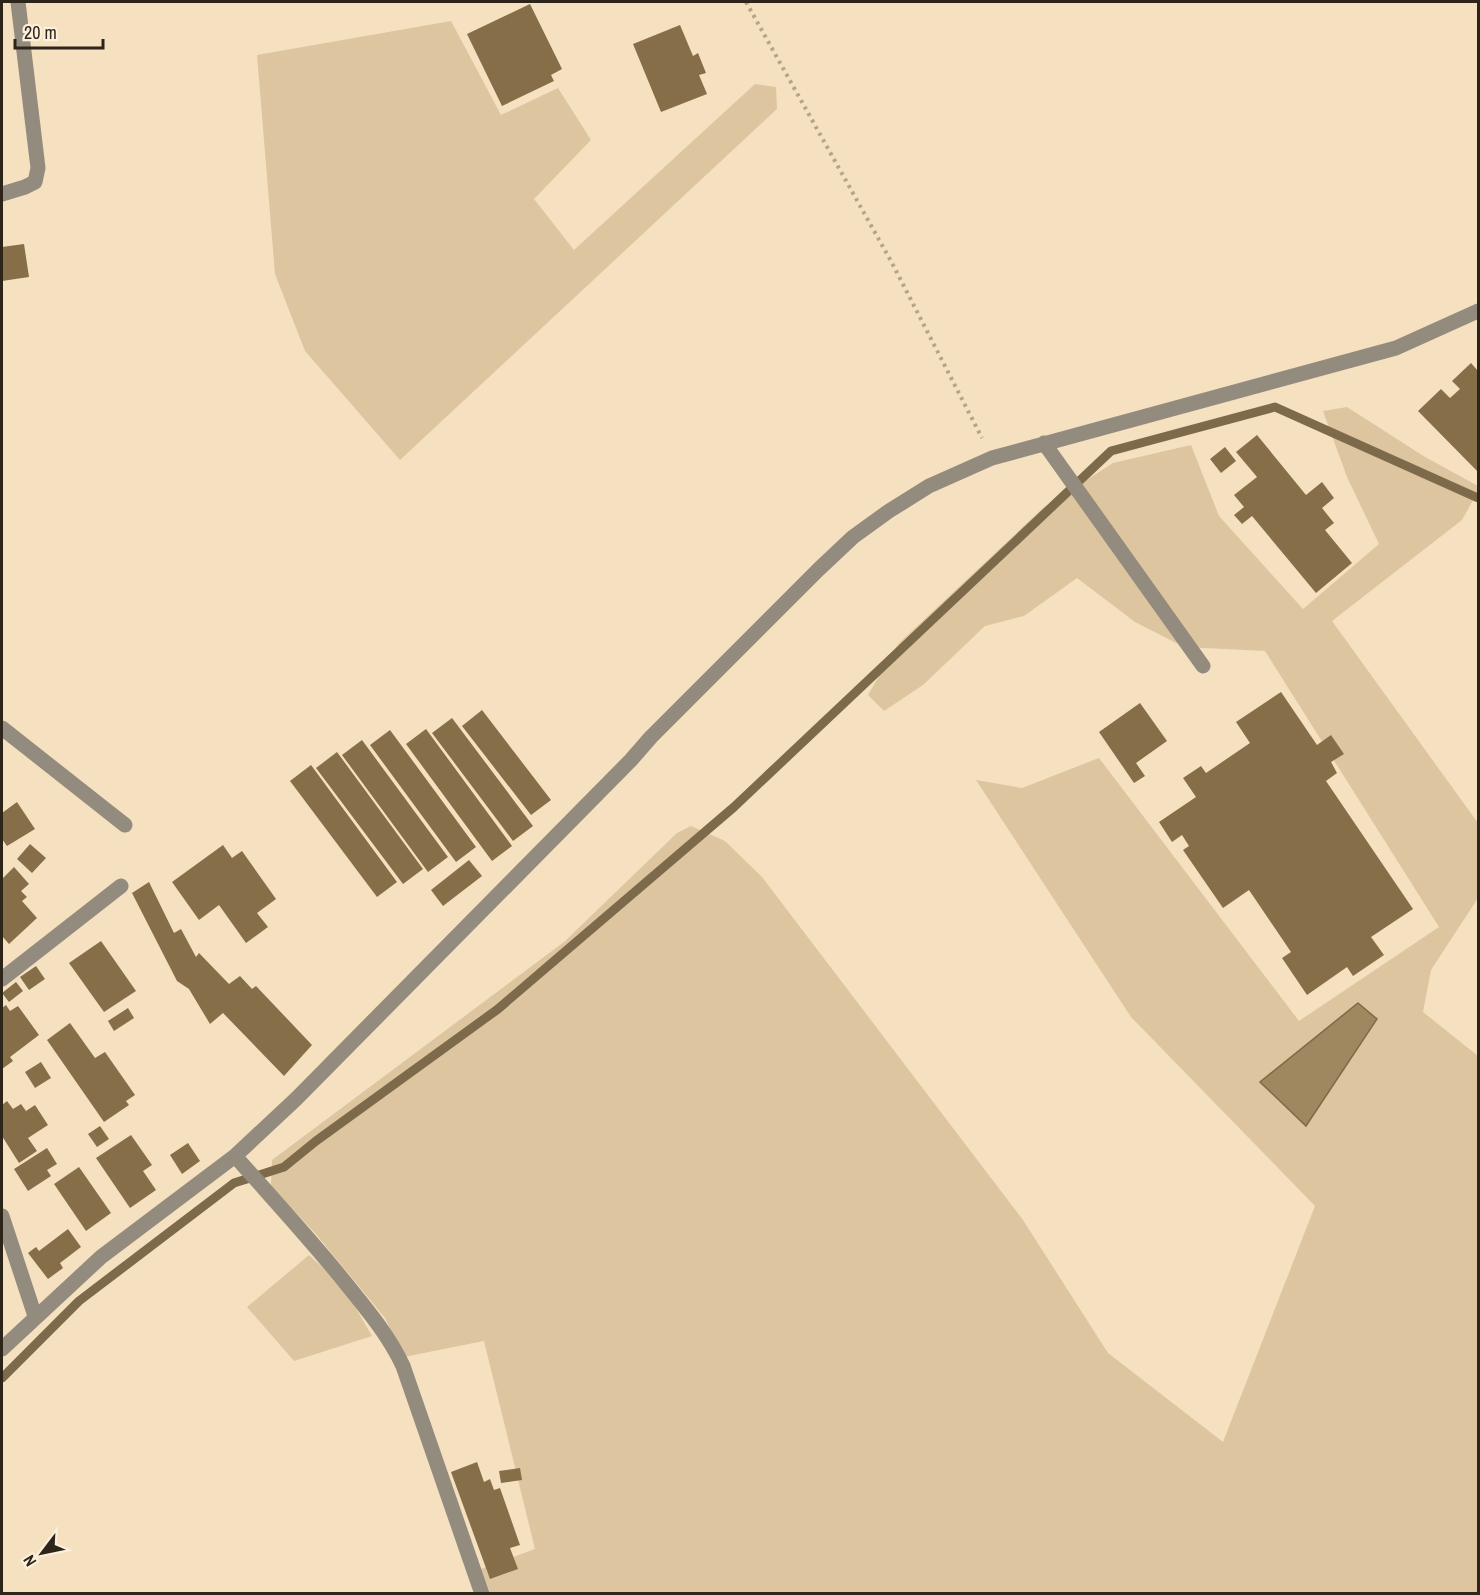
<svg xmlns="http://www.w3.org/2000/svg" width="1480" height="1595" font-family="'Archivo Narrow',sans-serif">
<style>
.green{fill:#ddc5a0;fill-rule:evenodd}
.water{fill:#9f8760;stroke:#7d6a4b;stroke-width:1.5}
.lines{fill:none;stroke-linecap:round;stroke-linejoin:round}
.stream{stroke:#7d6a4b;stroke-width:9}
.building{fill:#866e48}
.path{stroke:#b4a48a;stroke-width:4;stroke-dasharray:3 4.5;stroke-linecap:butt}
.minor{stroke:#938b7d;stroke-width:15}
</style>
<rect width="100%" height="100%" fill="#f5e0c0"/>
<path class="green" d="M451,21L501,115L558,88L591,140L534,199L574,250L755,84L776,87L777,109L400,460L305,351L275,274L257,55Z
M1347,407L1425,457L1478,486V491L1462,520L1332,621L1478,823V898L1431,970L1423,1012L1478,1056V1593H490L481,1569L535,1549L484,1341L404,1357L385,1318L315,1233L271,1186L272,1160L564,942L677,833L691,826L725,841L762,877L1023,1220L1108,1353L1223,1442L1315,1206L1131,1017L976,780L1022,788L1099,758L1299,1021L1439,927L1265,651L1184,647L1135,622L1077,578L1024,616L985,626L923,685L884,711L868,695L898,644L1043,508L1113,463L1191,445L1219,516L1303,609L1379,544L1347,477L1323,411ZM1358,1004L1377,1019L1306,1126Z
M309,1255L343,1286L372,1336L294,1361L247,1307Z"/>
<path class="water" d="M1358,1003L1377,1019L1306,1126L1260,1082Z"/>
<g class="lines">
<path class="stream" d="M2,1378L79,1301L234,1183L284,1167L316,1141L498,1009L734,807L1111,451L1275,407L1478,498"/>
</g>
<path class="building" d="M530,4L562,69L551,75L554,81L502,106L467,34Z
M680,25L693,56L698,53L706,73L699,75L707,94L661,112L633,44Z
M24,244L29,277L2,281V247Z
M1471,363L1478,371V472L1418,411L1441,389L1450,398L1460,389L1452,381Z
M1257,435L1306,495L1322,482L1334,498L1322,508L1334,523L1325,530L1352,563L1316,593L1252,516L1242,524L1234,515L1244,507L1234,495L1257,477L1236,452Z
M1225,447L1236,461L1221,473L1210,459Z
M1281,692L1317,745L1331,735L1344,754L1331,762L1337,773L1326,781L1413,909L1371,937L1384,955L1353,976L1347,967L1307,995L1282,958L1291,952L1249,890L1223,908L1183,850L1189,846L1182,835L1172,842L1159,822L1196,797L1183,778L1201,766L1206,773L1250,743L1236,722Z
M1140,703L1167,741L1136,763L1145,776L1134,783L1099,732Z
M482,710L551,800L531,815L462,726Z
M452,718L533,826L513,841L432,733Z
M426,729L512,846L492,861L406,744Z
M390,730L476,847L456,862L370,745Z
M362,740L448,857L428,872L342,755Z
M337,752L423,869L403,884L316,768Z
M311,765L397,882L377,897L290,781Z
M17,802L35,829L7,846L2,839V813Z
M30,844L46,858L32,873L17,859Z
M223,845L232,858L242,851L276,899L257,913L268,927L246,943L219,905L199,920L172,882Z
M469,860L482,876L443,906L431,890Z
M14,867L29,884L21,891L27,897L22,901L37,918L9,944L2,936V879Z
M149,882L174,933L181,929L196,957L199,953L229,984L240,976L252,989L256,986L312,1045L284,1076L223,1013L210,1024L189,989L177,981L132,893Z
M101,941L136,991L104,1012L69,963Z
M36,966L45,979L29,990L20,977Z
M16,982L23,991L9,1002L2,993Z
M6,1005L10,1011L18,1006L39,1035L10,1057L13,1061L2,1069V1008Z
M128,1008L134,1018L114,1031L108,1021Z
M70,1023L95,1058L105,1052L135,1095L126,1101L129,1105L104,1122L47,1040Z
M41,1062L51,1078L35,1088L25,1072Z
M7,1101L13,1109L21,1104L26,1111L35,1105L48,1125L28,1138L37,1151L19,1163L2,1136V1105Z
M100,1126L109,1139L97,1147L88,1134Z
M131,1135L152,1165L143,1171L156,1190L130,1208L96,1158Z
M188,1143L200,1161L182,1174L170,1155Z
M47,1148L57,1164L47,1170L51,1176L28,1191L14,1169Z
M79,1167L111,1213L86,1231L54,1184Z
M68,1229L81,1247L60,1263L63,1268L48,1279L28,1253L36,1247L39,1251Z
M477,1462L484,1482L490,1479L494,1490L500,1488L520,1545L510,1548L518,1569L490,1579L451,1472Z
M520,1468L522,1480L501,1483L499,1471Z"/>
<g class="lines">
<path class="path" d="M746,2L892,263L982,438"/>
<path class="minor" d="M2,194L25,187L35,182L38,168L18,2
M1044,443L1203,666
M2,728L125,825
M2,979L121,886
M235,1156C273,1199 312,1241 348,1286C369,1312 389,1336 403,1366L482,1594
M2,1216L35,1316
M2,1349L101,1257L235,1156L296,1099L631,760L651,737L819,569L853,537L889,511L929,486L992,458L1396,348L1478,311"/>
</g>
<rect width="1480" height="1595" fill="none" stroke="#2d2519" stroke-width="6"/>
<g transform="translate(42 1553) rotate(238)" stroke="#fcefdb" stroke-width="4.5" paint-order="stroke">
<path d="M0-4.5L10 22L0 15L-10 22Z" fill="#2d2519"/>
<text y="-9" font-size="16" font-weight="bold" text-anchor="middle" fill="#2d2519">N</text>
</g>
<path d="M15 39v9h88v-9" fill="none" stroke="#2d2519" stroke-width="3"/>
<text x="24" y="39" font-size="18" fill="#2d2519" stroke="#fcefdb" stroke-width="4.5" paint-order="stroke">20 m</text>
</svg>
